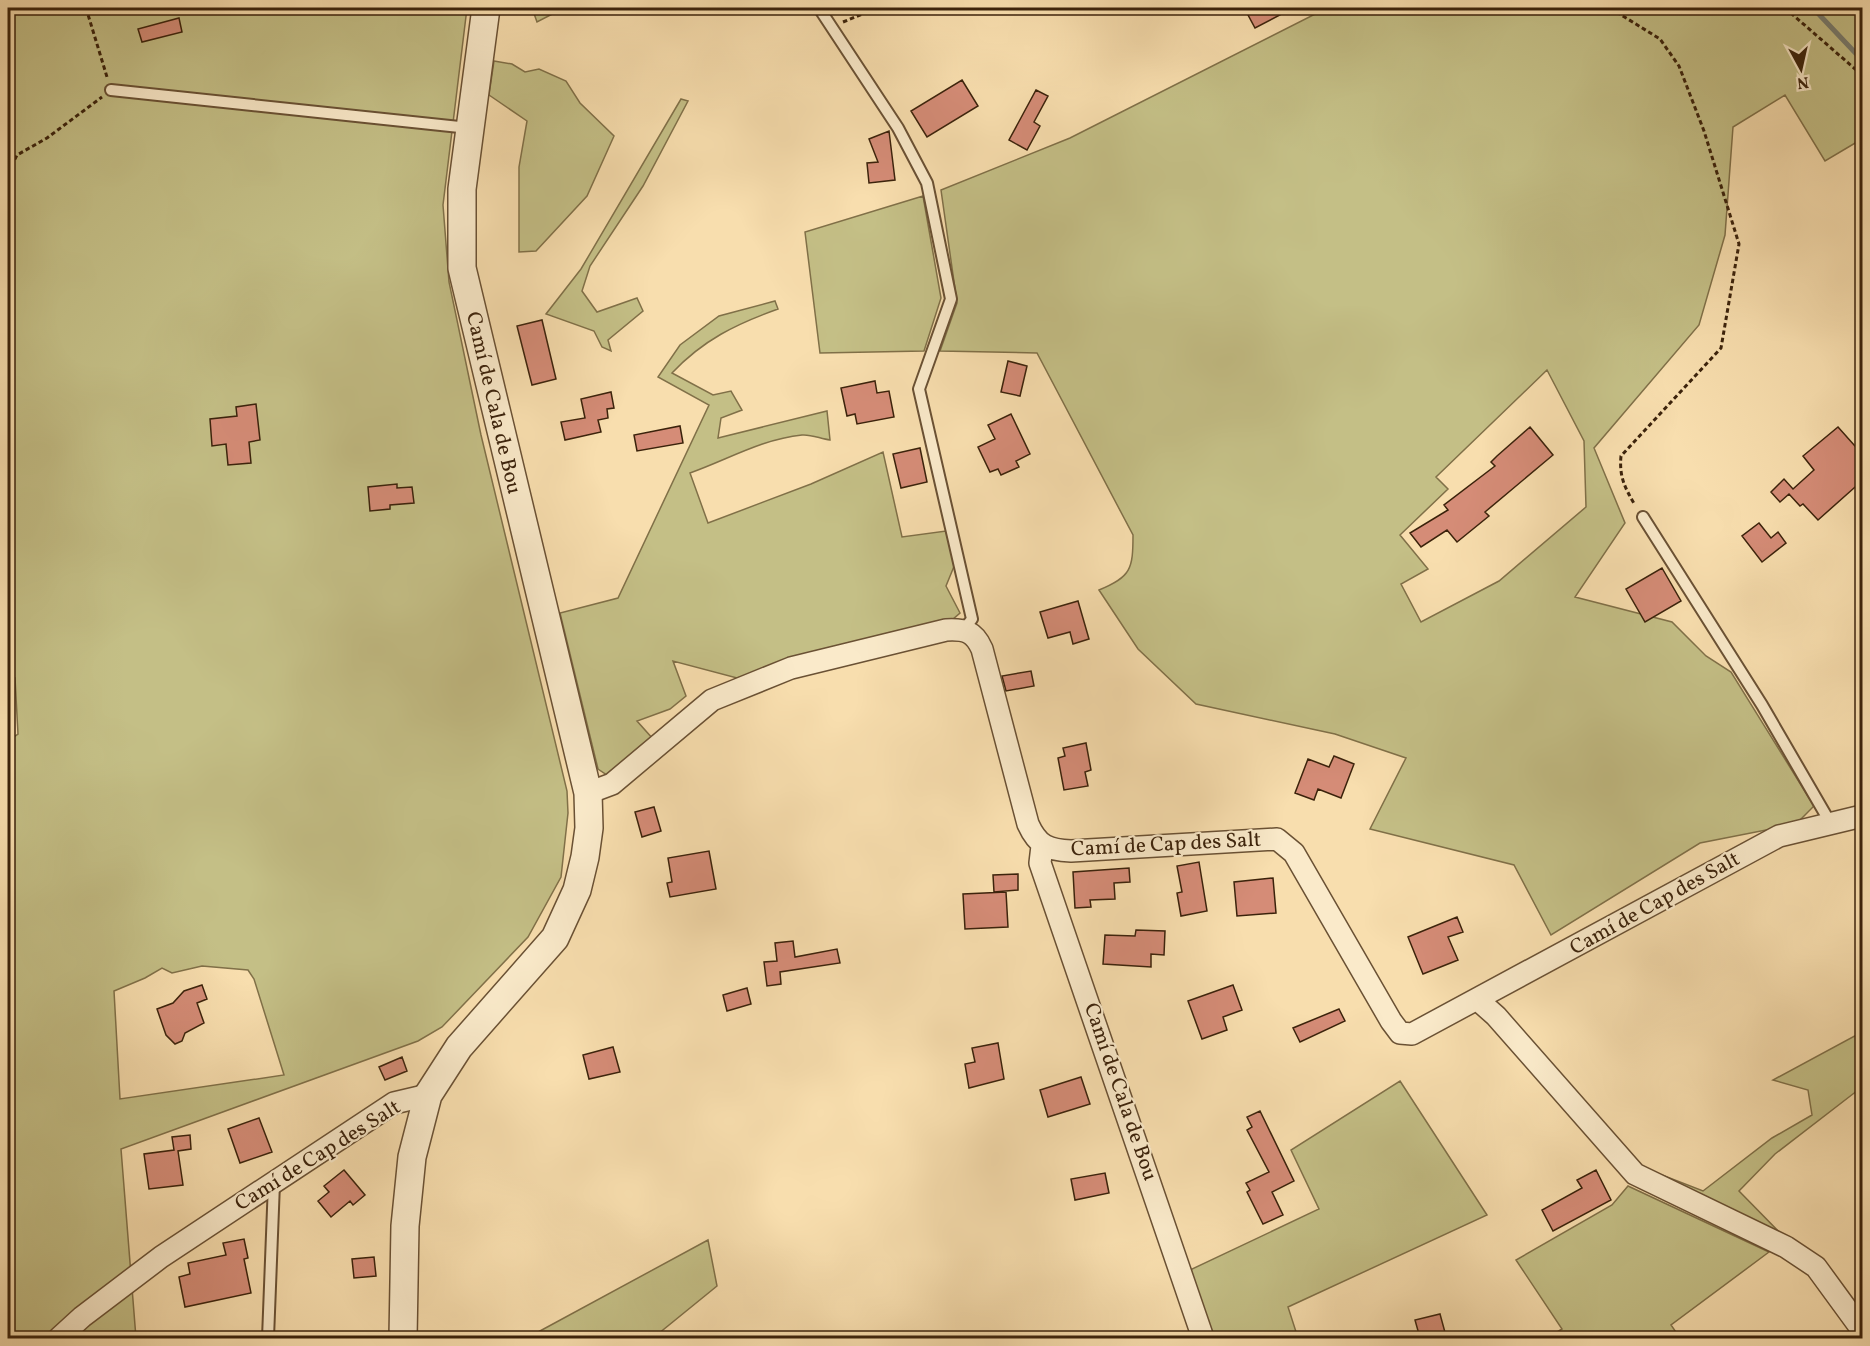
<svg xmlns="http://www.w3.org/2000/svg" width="1870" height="1346" font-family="Vollkorn,serif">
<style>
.green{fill:#c4bf86;stroke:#807048;stroke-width:1.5;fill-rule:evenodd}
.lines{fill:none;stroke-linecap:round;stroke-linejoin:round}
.stream{stroke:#787d71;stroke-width:5}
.building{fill:#d58c77;stroke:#3b220b;stroke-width:1.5}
.service-casing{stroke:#6a5134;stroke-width:14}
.minor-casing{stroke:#6a5134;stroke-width:24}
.tertiary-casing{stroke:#6a5134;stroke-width:30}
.path{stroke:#3b220b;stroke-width:3;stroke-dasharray:4.5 3;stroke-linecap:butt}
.service{stroke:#faeaca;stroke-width:10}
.minor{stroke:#faeaca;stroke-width:21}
.tertiary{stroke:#faeaca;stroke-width:27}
.labels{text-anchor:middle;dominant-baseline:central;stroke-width:4.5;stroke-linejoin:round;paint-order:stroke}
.street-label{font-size:21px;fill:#3b220b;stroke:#faeaca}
</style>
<rect width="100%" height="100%" fill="#f8deae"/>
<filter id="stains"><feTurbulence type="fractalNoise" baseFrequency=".00333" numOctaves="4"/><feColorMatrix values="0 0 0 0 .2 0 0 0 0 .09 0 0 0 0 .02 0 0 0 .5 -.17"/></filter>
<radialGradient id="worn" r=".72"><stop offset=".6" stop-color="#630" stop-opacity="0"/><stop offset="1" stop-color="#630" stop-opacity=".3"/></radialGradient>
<path class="green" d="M8,8H467L443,205L449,282L481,435L567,791L568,813L561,877L528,937L442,1027L418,1041L121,1149L136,1338H8V741L18,734L15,678L8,677ZM202,966L248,970L254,979L284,1075L120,1099L114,991L145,978L162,968L172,973Z
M532,8H564L537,22Z
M1327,8H1862V139L1825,161L1785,95L1733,127L1725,235L1699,325L1594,448L1625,523L1575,597L1672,622L1706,656L1731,672L1814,806L1796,824L1700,843L1551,935L1514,865L1370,829L1406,758L1335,734L1196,704L1138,649L1099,590C1131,577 1133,569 1133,535L1037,353L940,351L957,303L941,190L1070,138ZM1547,370L1584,441L1586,507L1499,581L1421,622L1401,584L1428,569L1400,535L1448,489L1436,477Z
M494,61L512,64L525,72L539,69L566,81L580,103L614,136L587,196L536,251L519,252V167L527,121L489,95Z
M681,99L688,101L643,186L590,266L582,291L597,312L637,298L643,311L608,340L611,351L602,347L594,331L546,314L581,269Z
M923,196L941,298L924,351L820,353L805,232Z
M775,301L778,309C736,324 703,340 672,373L713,395L731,391L742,410L721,418L718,438L827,411L830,440C821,439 811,434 802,435C762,439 727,460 690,473L708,523L811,484L883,452L902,537L946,531L955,564L946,586L960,613L953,619L737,678L673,661L686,696L670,709L637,721L653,739L607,775L598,769L560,613L618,598L709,405L658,377L680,345L719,316Z
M1862,1032V1087L1775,1154L1739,1191L1786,1239L1649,1170L1703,1191L1772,1138L1812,1115L1808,1090L1773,1080Z
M1400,1081L1487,1215L1288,1307L1298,1338H1211L1190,1272L1192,1269L1319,1209L1291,1150Z
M1628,1186L1769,1252L1671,1325L1680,1338H1547L1562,1329L1516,1260L1612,1205Z
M708,1240L717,1286L653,1338H527Z"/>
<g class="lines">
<path class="stream" d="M1813,8L1862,60"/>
</g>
<path class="building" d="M1258,8H1293L1255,28L1247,13Z
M179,18L182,32L142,42L138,29Z
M962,80L978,106L927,137L911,111Z
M1036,90L1048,96L1034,122L1040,126L1027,150L1009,140Z
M889,131L895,180L869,183L867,163L878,162L869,139Z
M542,320L556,379L532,385L517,326Z
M1008,361L1027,366L1020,396L1001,392Z
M875,381L877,393L889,391L894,417L857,424L855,414L847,416L841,388Z
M611,392L614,408L607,409L608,418L598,420L601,432L565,440L561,422L585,418L581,399Z
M256,404L260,440L249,442L251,463L228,465L226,444L212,446L210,419L237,416L236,407Z
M1011,414L1030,454L1016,461L1019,467L1001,475L998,469L990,472L978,447L995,439L988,425Z
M680,426L683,443L637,451L634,435Z
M1530,427L1553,455L1485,512L1489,516L1457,542L1447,530L1421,547L1410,533L1448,510L1444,505L1495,466L1491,462L1497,456Z
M1838,427L1863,455V480L1818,520L1803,504L1800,506L1789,494L1780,502L1771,492L1784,479L1793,489L1814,470L1803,456Z
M920,448L927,482L901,488L893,454Z
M397,484V488L412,487L414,503L390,505V509L370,511L368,487Z
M1759,523L1771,538L1778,532L1786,543L1762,562L1742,536Z
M1662,568L1681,601L1645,622L1626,589Z
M1078,601L1089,639L1073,644L1070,632L1048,638L1040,612Z
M1031,671L1034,686L1006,691L1002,676Z
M1086,743L1091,770L1085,772L1088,786L1064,790L1058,758L1065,756L1063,748Z
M1334,756L1354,764L1341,798L1318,789L1314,800L1295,793L1308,759L1329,767Z
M654,807L661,831L642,837L635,812Z
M709,851L716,889L670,897L667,883L672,882L668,858Z
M1199,862L1207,911L1181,916L1177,893L1182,892L1177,866Z
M1129,868L1130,882L1114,883L1115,899L1090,900L1091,907L1075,908L1073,872Z
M1018,874V890L994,892L993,875Z
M1273,878L1276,913L1237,916L1234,882Z
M1006,892L1008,927L965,929L963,894Z
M1457,917L1463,932L1448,937L1458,960L1423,974L1408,937Z
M1136,930L1165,931L1164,955L1151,954V967L1103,964L1105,935L1135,936Z
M793,941L795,957L837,949L840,963L780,972L781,984L767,986L764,962L777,961L775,943Z
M202,985L207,999L197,1003L204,1023L185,1033L182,1041L175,1044L166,1035L157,1009L173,1003L184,991Z
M1233,985L1242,1010L1223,1017L1227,1030L1202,1039L1188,1001Z
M747,988L751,1004L727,1011L723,995Z
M1339,1009L1345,1021L1300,1042L1293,1028Z
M998,1043L1004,1079L969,1088L965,1064L975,1062L972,1048Z
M613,1047L620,1072L589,1079L583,1055Z
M402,1057L407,1071L385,1080L379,1067Z
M1081,1077L1090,1104L1048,1117L1040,1090Z
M1260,1111L1294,1181L1272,1192L1283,1215L1263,1224L1247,1192L1250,1190L1246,1183L1269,1172L1247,1130L1252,1127L1247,1117Z
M259,1118L272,1152L240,1163L228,1129Z
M190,1135L191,1149L178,1151L183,1185L149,1189L144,1154L174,1150L172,1137Z
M344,1170L365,1195L353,1205L350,1201L331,1217L318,1201L329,1192L324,1186Z
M1596,1170L1611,1200L1553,1231L1542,1210L1582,1188L1577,1180Z
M1105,1173L1109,1193L1075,1200L1071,1179Z
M244,1239L248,1258L244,1259L251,1293L185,1307L179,1277L190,1274L188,1263L226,1255L223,1243Z
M374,1257L376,1276L354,1278L352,1259Z
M1440,1314L1446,1336L1420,1338L1415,1320Z"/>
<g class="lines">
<g class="service-casing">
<path id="service" d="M819,8L898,128L927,183L951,299L919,389L972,619L964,629
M111,90L469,128
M1643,517L1762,705L1831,824
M268,1338L274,1183"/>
</g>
<g class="minor-casing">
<path id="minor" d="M588,793L612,784L712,700L791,668L946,630C965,629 974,631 982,649L1028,824C1038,846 1048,850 1071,851L1277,839L1294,853L1391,1021L1400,1033L1412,1034L1779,836L1862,816
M1042,846L1040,863L1203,1338
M1478,1000L1496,1016L1635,1174L1786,1247L1816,1267L1862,1330
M59,1338L82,1317L161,1257L394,1103L428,1095"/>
</g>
<g class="tertiary-casing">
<path id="tertiary" d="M403,1338L405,1226L412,1157L428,1095L459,1047L555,938L577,890L585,857L589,828L588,793L462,268V189L486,8"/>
</g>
<path class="path" d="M86,8L107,77
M1610,8L1660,39L1679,66L1704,131L1739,244L1721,348L1621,456C1619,477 1625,488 1635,505
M1785,8L1862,75
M843,22L877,8
M8,173L17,155L47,138L102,97"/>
<use href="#service" class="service"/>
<use href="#minor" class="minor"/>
<use href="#tertiary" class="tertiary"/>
</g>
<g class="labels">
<g class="street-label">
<text transform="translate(493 403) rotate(77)">Camí de Cala de Bou</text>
<text transform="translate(1166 845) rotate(-3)">Camí de Cap des Salt</text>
<text transform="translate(1655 904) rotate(-29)">Camí de Cap des Salt</text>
<text transform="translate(1120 1092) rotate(71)">Camí de Cala de Bou</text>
<text transform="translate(318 1156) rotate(-32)">Camí de Cap des Salt</text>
</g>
</g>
<rect width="1870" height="1346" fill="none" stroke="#f8deae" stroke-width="30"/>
<rect x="9" y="9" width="1852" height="1328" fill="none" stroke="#3b220b" stroke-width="3"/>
<rect x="15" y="15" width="1840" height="1316" fill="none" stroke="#3b220b" stroke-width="1.5"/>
<g transform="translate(1801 69) rotate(172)" stroke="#faeaca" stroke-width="4.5" paint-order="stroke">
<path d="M0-4.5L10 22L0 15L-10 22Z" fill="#3b220b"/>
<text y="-9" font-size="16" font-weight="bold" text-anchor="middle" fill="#3b220b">N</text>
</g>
<rect width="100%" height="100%" filter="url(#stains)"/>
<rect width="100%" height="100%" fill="url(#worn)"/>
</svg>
